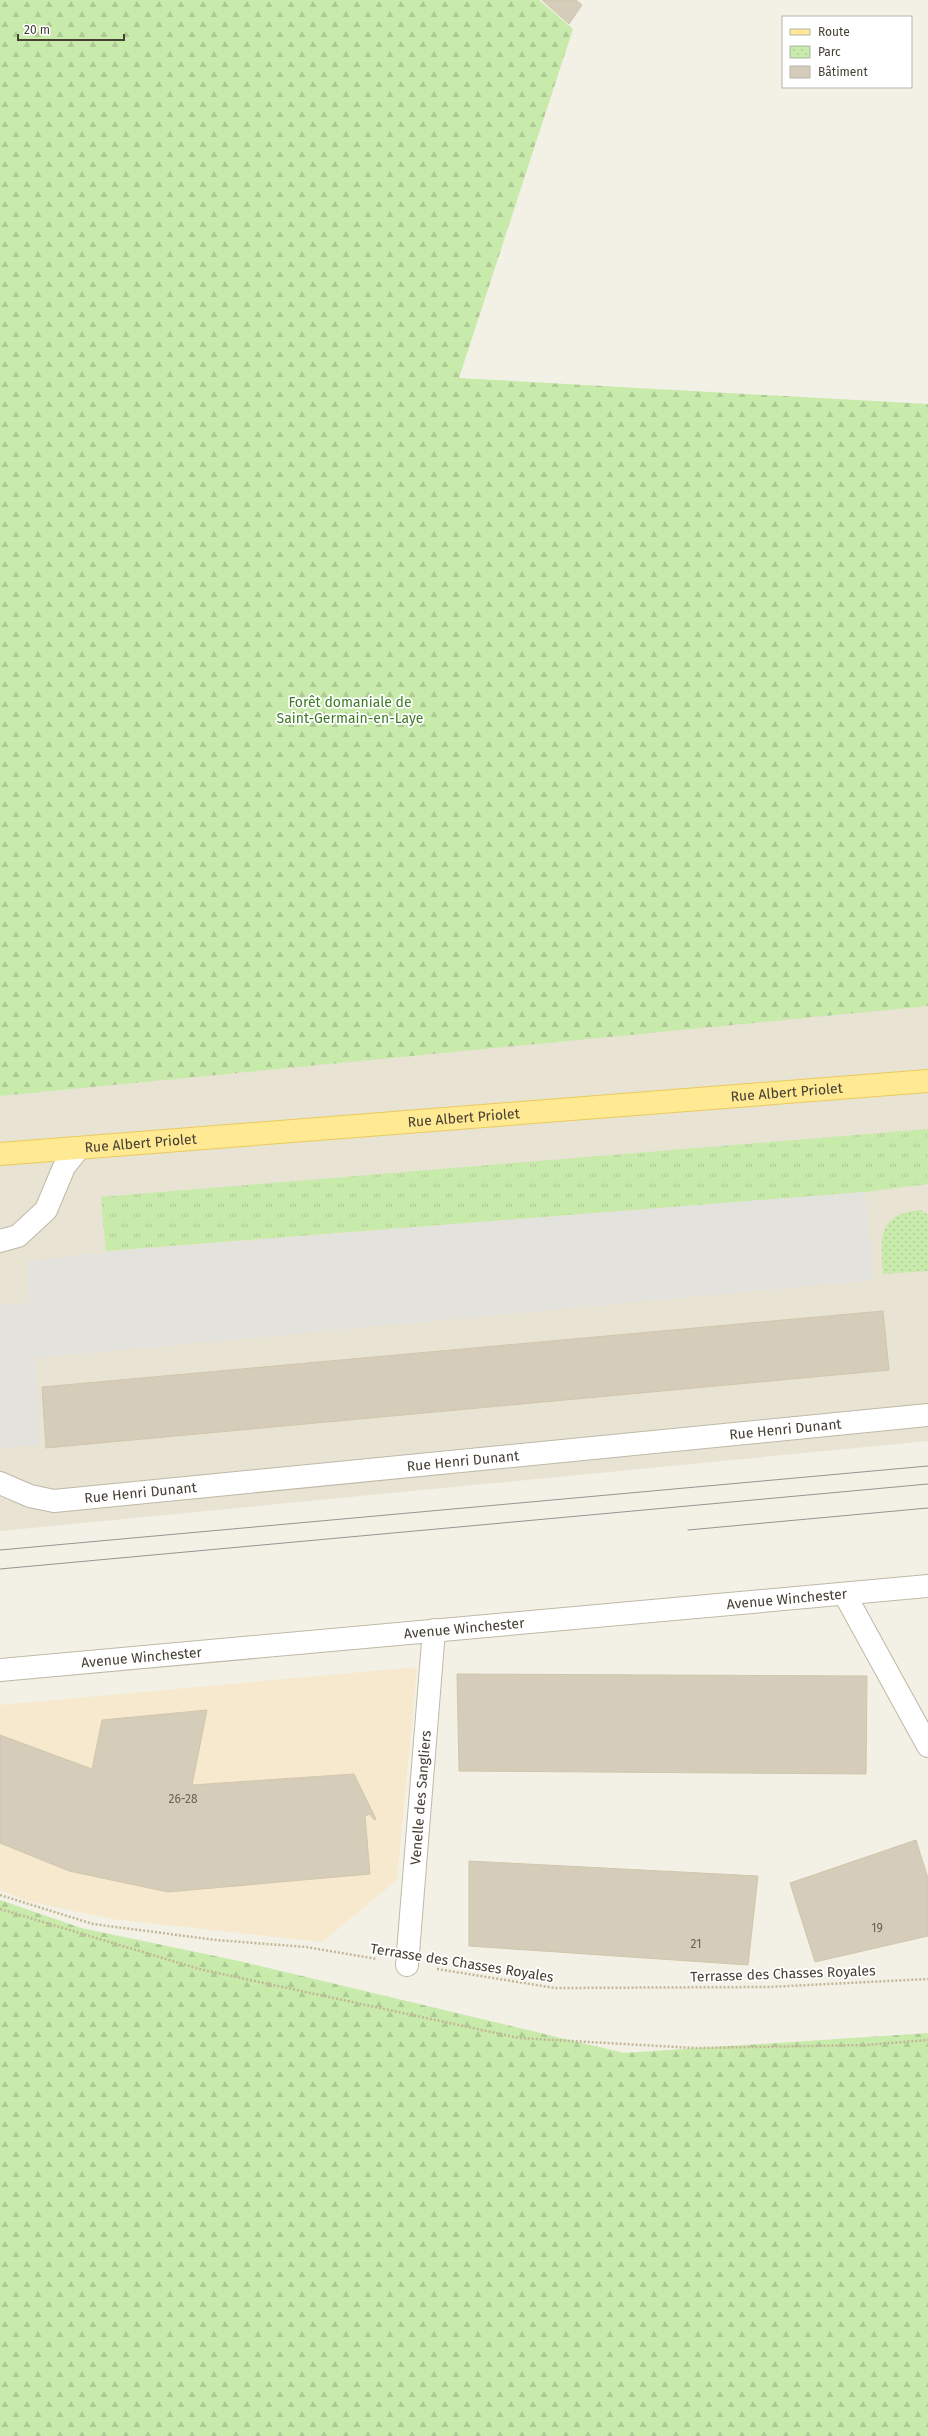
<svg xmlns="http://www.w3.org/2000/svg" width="928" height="2436" font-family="'Fira Sans',sans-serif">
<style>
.residential{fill:#e8e3d2}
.commercial{fill:#f7e9ce}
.grass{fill:url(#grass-tufts)}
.forest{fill:url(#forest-firs)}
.park{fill:url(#park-dots)}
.parking{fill:#e4e2dd}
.building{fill:#d5cdb9;stroke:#d1c6ac}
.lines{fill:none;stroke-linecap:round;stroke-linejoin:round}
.minor-casing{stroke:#bfb9a7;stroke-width:24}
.major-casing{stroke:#eacb5c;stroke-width:24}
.path{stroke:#c2b697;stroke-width:2.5;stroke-dasharray:2 2;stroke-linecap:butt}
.minor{stroke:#fff;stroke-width:22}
.major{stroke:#ffe992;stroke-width:22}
.tram{stroke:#959595;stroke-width:1}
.labels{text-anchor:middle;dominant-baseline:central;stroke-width:3.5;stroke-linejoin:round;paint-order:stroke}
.number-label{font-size:12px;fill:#6a6355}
.park-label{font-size:14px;fill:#3d7b24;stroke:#fff}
.street-label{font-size:14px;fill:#464034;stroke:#fff}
</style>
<defs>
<pattern id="grass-tufts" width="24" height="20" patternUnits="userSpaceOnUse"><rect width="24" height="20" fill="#c8eaab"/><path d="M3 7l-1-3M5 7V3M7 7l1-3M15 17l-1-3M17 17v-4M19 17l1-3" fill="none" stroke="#adca94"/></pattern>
<pattern id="forest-firs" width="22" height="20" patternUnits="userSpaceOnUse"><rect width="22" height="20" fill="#c8eaab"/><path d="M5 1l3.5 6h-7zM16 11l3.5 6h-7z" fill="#adca94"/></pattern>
<pattern id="park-dots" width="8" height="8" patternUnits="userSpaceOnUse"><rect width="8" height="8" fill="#c8eaab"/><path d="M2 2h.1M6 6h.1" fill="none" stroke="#adca94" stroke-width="1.8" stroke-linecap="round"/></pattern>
</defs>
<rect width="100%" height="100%" fill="#f3f0e5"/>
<path class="residential" d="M928,1005V1441L0,1531V1096Z"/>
<path class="commercial" d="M417,1667L397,1880L322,1942L112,1919L27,1901L0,1890V1705Z"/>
<path class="grass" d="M928,1129V1184L865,1192L106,1251L101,1197Z"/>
<path class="forest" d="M0,0H539L573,29L459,378L928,404V1006L0,1096Z
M0,1900L81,1928L239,1961L624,2053L928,2033V2436H0Z"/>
<path class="park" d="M921,1210L928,1215V1271L883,1274C881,1239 876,1214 921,1210Z"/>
<path class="parking" d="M865,1192L874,1280L35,1358L40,1445L0,1448V1304L30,1303L27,1261L106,1252Z"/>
<path class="building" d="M542,0H576L582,5L569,24Z
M883,1311L889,1370L46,1448L42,1387Z
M457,1674L867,1676L866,1774L459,1771Z
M207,1710L192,1785L354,1774L376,1819L374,1820L370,1814L365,1816L370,1874L168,1892L69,1871L0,1843V1735L92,1769L102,1720Z
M916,1840L928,1878V1936L815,1962L790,1883Z
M469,1861L758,1876L748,1965L469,1946Z"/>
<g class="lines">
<g class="minor-casing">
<g id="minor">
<path d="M0,1241L18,1236L46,1210L64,1167L79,1148"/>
<path id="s1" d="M0,1483L30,1496L54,1501L928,1415"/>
<path d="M845,1595L928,1746"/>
<path id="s2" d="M0,1670L928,1586"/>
<path id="s3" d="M407,1965L434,1630"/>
</g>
</g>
<g class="major-casing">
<g id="major">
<path id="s4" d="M0,1154L928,1081"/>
</g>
</g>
<path class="path" d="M0,1895L93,1924L216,1940L306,1947L377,1959
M0,1909L199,1969L519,2038L694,2048L866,2045L928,2040
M437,1969L555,1988L769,1987L928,1979"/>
<use href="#minor" class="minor"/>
<use href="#major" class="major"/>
<path class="tram" d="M688,1530L928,1508
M0,1550L928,1466
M0,1569L928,1484"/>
</g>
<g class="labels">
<g class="number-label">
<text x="183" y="1799">26-28</text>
<text x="877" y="1928">19</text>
<text x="696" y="1944">21</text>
</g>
<g class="park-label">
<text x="350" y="702">Forêt domaniale de<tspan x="350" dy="16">Saint-Germain-en-Laye</tspan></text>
</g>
<g class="street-label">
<text stroke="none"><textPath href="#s4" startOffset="789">Rue Albert Priolet</textPath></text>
<text stroke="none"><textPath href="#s4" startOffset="465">Rue Albert Priolet</textPath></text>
<text stroke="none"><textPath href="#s4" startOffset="141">Rue Albert Priolet</textPath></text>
<text stroke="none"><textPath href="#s1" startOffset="792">Rue Henri Dunant</textPath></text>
<text stroke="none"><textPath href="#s1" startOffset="468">Rue Henri Dunant</textPath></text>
<text stroke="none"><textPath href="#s1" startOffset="144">Rue Henri Dunant</textPath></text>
<text stroke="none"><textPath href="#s2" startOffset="790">Avenue Winchester</textPath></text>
<text stroke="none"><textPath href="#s2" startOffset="466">Avenue Winchester</textPath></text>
<text stroke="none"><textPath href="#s2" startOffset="142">Avenue Winchester</textPath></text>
<text stroke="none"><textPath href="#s3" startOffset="168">Venelle des Sangliers</textPath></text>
<text transform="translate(462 1963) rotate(9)">Terrasse des Chasses Royales</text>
<text transform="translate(783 1974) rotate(-2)">Terrasse des Chasses Royales</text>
</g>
</g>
<rect x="782" y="16" width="130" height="72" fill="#ffffff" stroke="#b5b3ae"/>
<rect x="790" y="29" width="20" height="6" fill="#ffe992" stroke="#b5b3ae"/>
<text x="818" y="36" font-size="12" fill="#464034">Route</text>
<rect x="790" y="46" width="20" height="12" fill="url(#park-dots)" stroke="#b5b3ae"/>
<text x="818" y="56" font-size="12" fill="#464034">Parc</text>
<rect x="790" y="66" width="20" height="12" fill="#d5cdb9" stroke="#b5b3ae"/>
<text x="818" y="76" font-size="12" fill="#464034">Bâtiment</text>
<path d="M18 34v6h106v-6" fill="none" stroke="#464034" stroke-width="2"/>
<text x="24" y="34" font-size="12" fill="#464034" stroke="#ffffff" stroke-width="3" paint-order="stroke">20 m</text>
</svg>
